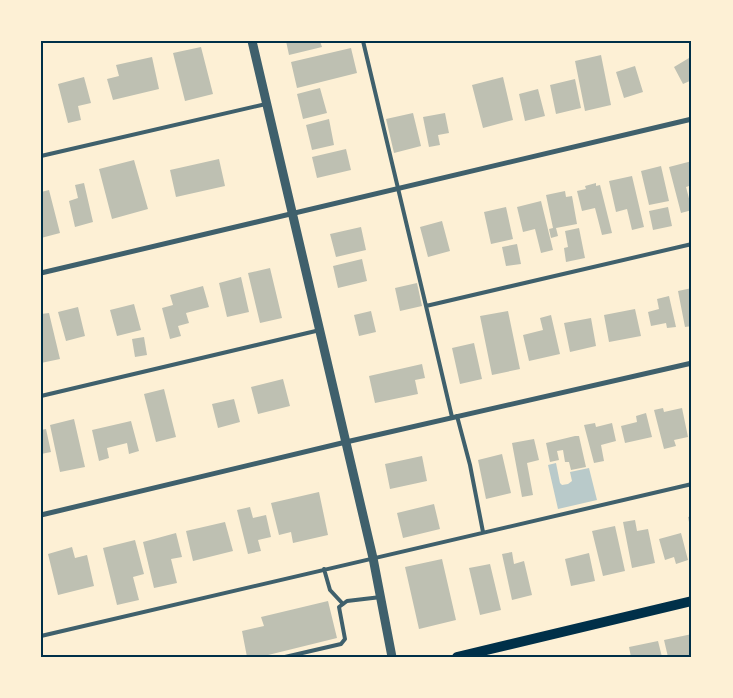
<svg xmlns="http://www.w3.org/2000/svg" width="733" height="698" font-family="Helvetica,sans-serif">
<style>
.green{fill:#b9caca}
.building{fill:#bec0b2}
.lines{fill:none;stroke-linecap:round;stroke-linejoin:round}
.service{stroke:#3f606c;stroke-width:4}
.minor{stroke:#3f606c;stroke-width:5}
.tertiary{stroke:#3f606c;stroke-width:9}
.secondary{stroke:#003049;stroke-width:10}
.neatline{fill:none;stroke:#003049;stroke-width:2}
</style>
<rect width="100%" height="100%" fill="#fdf0d5"/>
<path class="green" d="M556,463L560,483L562,485L568,484L572,481L570,472L589,468L597,500L558,509L548,465Z"/>
<path class="building" d="M286,41H320L322,47L289,55Z
M201,47L213,94L185,101L173,53Z
M351,48L357,73L297,88L291,62Z
M601,55L611,105L585,111L575,61Z
M152,57L159,89L113,100L107,79L119,76L116,65Z
M689,58L692,63V80L683,84L674,67Z
M635,66L643,92L624,98L616,72Z
M84,77L91,103L78,106L81,120L68,123L58,84Z
M503,77L513,120L483,128L472,85Z
M575,79L581,108L556,114L550,85Z
M320,88L327,113L303,119L297,94Z
M538,89L545,116L525,121L519,94Z
M413,113L421,146L394,153L386,119Z
M445,113L449,133L438,135L440,145L429,147L423,117Z
M329,119L334,145L312,150L306,125Z
M346,149L351,170L317,178L312,157Z
M219,159L225,186L176,197L170,170Z
M134,160L148,209L112,219L99,169Z
M692,161V185L686,187L692,210L681,213L669,167Z
M661,166L669,201L649,205L641,171Z
M632,176L644,227L632,230L627,209L616,212L609,181Z
M84,183L93,222L75,227L69,201L78,198L75,185Z
M596,183V186L600,185L612,233L602,235L595,208L582,211L577,191L586,189L585,186Z
M49,190L60,233L41,238V192Z
M565,191L566,197L572,196L577,224L556,228L558,236L551,238L549,229L553,228L546,195Z
M541,201L553,250L541,253L535,229L523,232L517,207Z
M506,207L513,239L491,244L484,212Z
M668,207L672,226L653,230L649,211Z
M442,221L450,251L428,257L420,227Z
M361,227L366,250L336,257L330,234Z
M579,228L585,258L566,262L564,248L568,247L565,231Z
M517,244L521,264L506,266L502,247Z
M362,259L367,281L338,288L333,266Z
M270,268L282,318L260,323L248,273Z
M241,277L249,312L227,317L219,283Z
M417,283L422,306L400,311L395,288Z
M203,286L209,307L186,313L189,323L178,326L181,336L170,339L162,308L173,305L170,295Z
M692,288V326L685,327L678,291Z
M669,296L676,327L667,328L666,323L651,326L648,312L659,309L657,299Z
M134,304L141,330L117,336L110,310Z
M78,307L85,336L66,341L58,312Z
M635,309L641,336L609,342L604,315Z
M371,311L376,332L359,336L354,315Z
M508,311L520,369L492,375L480,316Z
M49,313L60,359L41,363V314Z
M551,315L560,354L529,361L523,335L543,330L540,318Z
M591,318L596,346L570,352L564,323Z
M144,337L147,355L135,357L132,339Z
M474,343L482,379L460,384L452,348Z
M422,364L425,378L415,380L418,394L375,403L369,376Z
M283,379L290,406L258,414L251,387Z
M164,389L176,437L156,442L144,394Z
M234,399L240,422L218,428L212,404Z
M663,408L664,412L682,408L688,437L674,440L676,446L664,449L654,410Z
M646,413L652,437L625,443L621,426L637,422L636,416Z
M74,419L85,467L60,472L50,425Z
M131,421L139,451L129,454L127,443L107,448L109,458L99,461L92,430Z
M595,423L596,427L612,423L616,441L601,445L604,461L594,463L584,425Z
M46,429L51,452L41,454V430Z
M575,436H579L586,467L571,470L569,462H565L563,450L557,451L559,460L550,462L546,443Z
M534,439L539,460L527,463L533,495L522,497L512,443Z
M502,454L511,493L486,499L478,460Z
M422,456L427,481L390,489L385,464Z
M319,492L328,535L293,543L291,532L279,535L271,503Z
M434,504L440,529L403,538L397,513Z
M250,507L253,518L266,515L271,537L258,540L261,551L248,554L237,510Z
M692,516V532H691L688,517Z
M635,520L637,531L648,529L655,563L632,568L623,522Z
M225,522L233,551L193,561L186,531Z
M615,526L625,571L603,576L592,531Z
M176,533L182,557L171,559L177,583L154,588L143,542Z
M681,533L688,560L676,564L674,557L665,560L659,539Z
M135,540L144,574L133,577L139,600L117,605L103,548Z
M72,547L75,558L87,555L94,586L58,595L48,554Z
M512,552L514,564L524,561L532,595L512,600L502,554Z
M589,553L595,581L571,586L565,559Z
M442,559L456,620L419,629L405,567Z
M490,564L501,610L480,615L469,568Z
M328,601L337,638L260,657H247L242,631L264,626L261,617Z
M692,634V657H668L664,640Z
M658,641L662,657H631L629,647Z"/>
<g class="lines">
<path class="service" d="M363,41L426,306
M41,156L266,104
M41,396L320,330
M457,416L470,465L483,532
M452,417L426,306L692,244
M324,569L330,590L343,604
M41,636L692,484
M285,657L341,644L345,639L339,607L347,601L381,597"/>
<path class="minor" d="M41,273L692,119
M41,515L346,442L692,363"/>
<path class="tertiary" d="M252,41L373,558L392,657"/>
<path class="secondary" d="M457,657L692,601"/>
</g>
<rect width="733" height="698" fill="none" stroke="#fdf0d5" stroke-width="85"/>
<rect x="42" y="42" width="648" height="614" class="neatline"/>
</svg>
